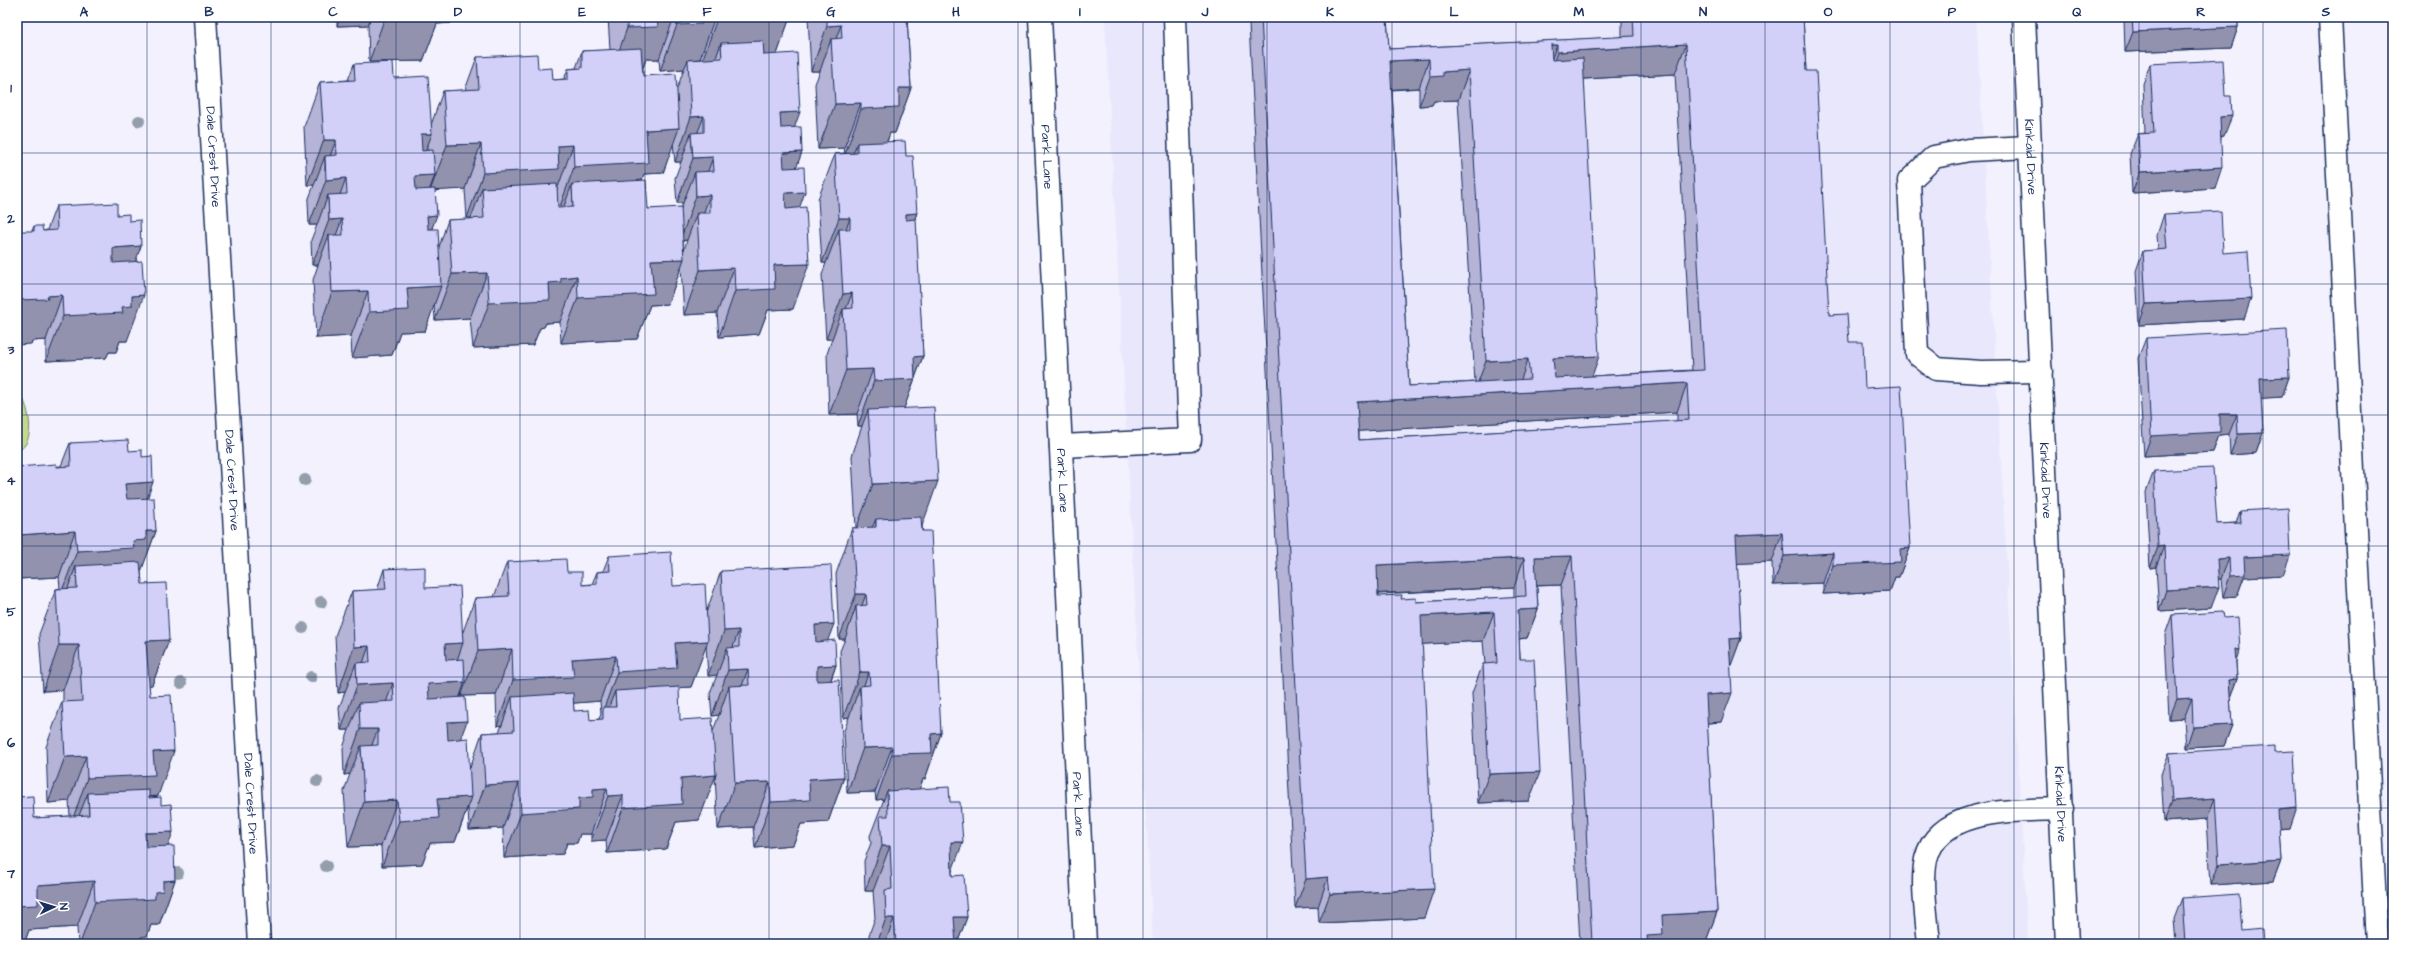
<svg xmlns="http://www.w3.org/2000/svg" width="2410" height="961" font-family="'Architects Daughter',sans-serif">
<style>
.built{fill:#e8e7fc}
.green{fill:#c5d88d;stroke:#708476}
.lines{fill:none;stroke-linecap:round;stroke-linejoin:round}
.lane-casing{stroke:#1b2f5e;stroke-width:25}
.street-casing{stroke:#1b2f5e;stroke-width:25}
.secondary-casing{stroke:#1b2f5e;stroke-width:25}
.lane{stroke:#fff;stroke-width:22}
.street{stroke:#fff;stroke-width:22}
.secondary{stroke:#fff;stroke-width:22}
.tree{fill:#939dac}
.wall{fill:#b5b3d6;stroke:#1b2f5e;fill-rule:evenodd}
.shaded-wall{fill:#9392ae;stroke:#1b2f5e}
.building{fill:#d2d0f9;stroke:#1b2f5e;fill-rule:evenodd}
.grid{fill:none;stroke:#1b2f5e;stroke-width:1;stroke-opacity:0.55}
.labels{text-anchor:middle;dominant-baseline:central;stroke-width:3.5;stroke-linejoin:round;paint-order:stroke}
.street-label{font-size:13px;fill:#1b2f5e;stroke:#fff}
.neatline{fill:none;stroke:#1b2f5e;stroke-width:1.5}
.grid-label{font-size:13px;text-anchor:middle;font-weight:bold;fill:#1b2f5e}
</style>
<rect width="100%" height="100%" fill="#f2f1fd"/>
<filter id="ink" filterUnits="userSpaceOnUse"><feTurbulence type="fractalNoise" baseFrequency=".025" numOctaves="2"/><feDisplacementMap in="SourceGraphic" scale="8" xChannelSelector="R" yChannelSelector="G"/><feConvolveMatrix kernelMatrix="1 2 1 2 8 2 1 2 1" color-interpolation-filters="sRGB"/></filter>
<g filter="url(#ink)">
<path class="built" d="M1105,17H1976L2028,944H1153Z"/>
<path class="green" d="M17,389C29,402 38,444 17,451Z"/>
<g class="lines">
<g class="lane-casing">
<path id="lane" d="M2330,17L2377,944
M2029,147L1969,150L1934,157L1909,181L1917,354L1936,369L1981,372L2041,371
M1061,446L1190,440L1175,17
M1929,944C1927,919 1921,883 1926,859C1939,806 2019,811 2062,809"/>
</g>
<g class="street-casing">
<g id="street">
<path id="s1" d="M205,17L259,944"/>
<path id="s2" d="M2024,17L2067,944"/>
</g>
</g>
<g class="secondary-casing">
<g id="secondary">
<path id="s3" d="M1040,17L1085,944"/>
</g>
</g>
<use href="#lane" class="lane"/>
<use href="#street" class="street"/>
<use href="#secondary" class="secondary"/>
</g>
<g class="tree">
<circle cx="139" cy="121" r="6"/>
<circle cx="305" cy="480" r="6"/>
<circle cx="321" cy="602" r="6"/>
<circle cx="303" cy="628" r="6"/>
<circle cx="311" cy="677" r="6"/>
<circle cx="181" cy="683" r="6"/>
<circle cx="317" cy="781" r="6"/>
<circle cx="326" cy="866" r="6"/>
<circle cx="178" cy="873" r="6"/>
</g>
<path class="wall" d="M337,17H453L451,23L437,24L423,61L369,62L368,25L337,26Z
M608,17H790L777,54L794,128L802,152L796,167L799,208L793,309L768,310L759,334L719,337L717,313L684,315L681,267L668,304L650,305L637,339L561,343L560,322L546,323L544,327L540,328L533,345L473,348L470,318L435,320L434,304L425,331L400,332L392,355L352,358L351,336L316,338L313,280L318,265H312L311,240L317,225H309L308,201L314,185H307L304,127L320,82L348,80L354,64L394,78L431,125L443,91L465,90L477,57L538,69L553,80L564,79L568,69L576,68L582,51L610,50ZM646,59H659L660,71L684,69L677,89L643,76V68ZM673,143L675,162H681L675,178L677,203H683L681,209H648L642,180L644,174L663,173ZM428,145V151H425ZM465,189L467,218H471V219L448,220L439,247L432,229L435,190ZM687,240L684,250L683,241Z
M808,17H907L911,88L895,133H890L887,142L906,156L917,213L915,219L923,356L904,408L922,525L941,733L925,779H923L919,789L952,871V876L967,917L957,944H869V935L875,918L873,891H865L864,861L871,843L870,836L884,799L876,800L875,792L847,793L844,731L849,717L843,718L840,651L845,639H839L836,574L852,528H856L852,456L862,426H858L857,414L829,415L827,354L832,339H826L822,275L826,263H822L818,199L835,154L845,153L844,148L818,149L815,84L820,71H811Z
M1252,17H1387L1389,49L1622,37V17H1803L1806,71L1829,315L1849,342L1865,388L1910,548L1899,577H1895L1890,591L1823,594V583L1773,585L1772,562L1737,563L1741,638L1730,667L1721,722L1707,723L1717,912L1706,941L1660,943V944H1580L1561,585L1537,586L1538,609L1527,638L1519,639L1529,801L1478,803L1472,693L1483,664H1485L1483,641L1422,644L1424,918L1319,923L1318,907L1295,908L1249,24ZM1675,74L1692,370L1592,376L1584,79ZM1419,88V106L1432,105L1434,101L1458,100L1475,382L1409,386L1392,90ZM1677,412V421L1359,440V431ZM1514,587V597L1416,602L1378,596V594Z
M2124,17H2238V27L2231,48L2125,52Z
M2150,64L2224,136L2221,137L2215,188L2132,193L2130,154L2138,134L2145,133L2143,84Z
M56,206L117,215L129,221L136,261L127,341H120L116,352H109L106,358L46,361V340L32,341L31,344L32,231L34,226L43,231L47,230Z
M2164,214L2244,319L2139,325L2136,271L2143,251L2158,250L2157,235Z
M2146,338L2289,377L2282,397L2261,398L2263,433L2256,453L2230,455L2229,434L2219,435L2213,452L2144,456L2138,358Z
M70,443L129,451L142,457L148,498L156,531L141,571L142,584L169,640L152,685H149L158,796L149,797V798L161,805L168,846L175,880L159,925H151L147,936L141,937L139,944H78L77,927L29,930L24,944H17L34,818L70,816L69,801L48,803L46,747L62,702H63V690L43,691L39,634L56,589L60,588L59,577L17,579V467L61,466Z
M2154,471L2217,524L2236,523L2240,511L2283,575L2244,577L2237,596L2223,597L2221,579H2218L2211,608L2159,611L2156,567L2150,568L2146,492Z
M609,556L673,586L706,613L721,571L827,641L836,665L831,680L844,777L828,822L801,824L793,845L755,848L753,827L718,829L715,776L699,820L676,822L666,849L607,853L606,840L591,841V834H580L577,843H567L563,854L504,858L503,828L469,830L468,807L455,842L430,843L422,864L382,866L381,846L348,847L344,791L350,774L344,775L343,748L349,730H341L339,708L345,692L338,693L335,636L352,591L377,590L384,569L425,588L463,632L475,598L494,597L507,562L567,572L582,585L592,584L597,572L603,571ZM706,645L708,676L717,675L710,693L712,716L719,715L713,731L680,720L670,688L691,687ZM461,693V696L496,695L497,726L502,725L499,732L482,733L470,768L460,739V697ZM600,701L601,714L599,719L590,720L574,711L573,703Z
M2172,615L2224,618L2236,662L2237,679L2230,697L2232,725L2224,746L2186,748L2184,718L2169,719L2165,635Z
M2274,752L2290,829L2279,830L2281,860L2273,881L2211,885L2207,819L2164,822L2161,774L2169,753Z
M2182,898L2242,931L2263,944H2176L2174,919Z"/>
<path class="shaded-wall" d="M340,17H371L368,25L337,26Z
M385,17H453L451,23L437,24L423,61L369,62Z
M656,17H674L659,59H646L641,72L611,74L627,28Z
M700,17H715L700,59L688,60L684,69L660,71L677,25Z
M757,17H790L775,60L722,58L721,43L714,64H701L717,19Z
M841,25L832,50L831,39L820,71H811L827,26Z
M2238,27L2231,48L2125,52L2133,32Z
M1686,44L1675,74L1547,81L1557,52Z
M1551,45H1557L1546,74Z
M1429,59L1419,88L1380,90L1390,61Z
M1469,70L1458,100L1434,101L1432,105L1419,106L1430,77L1443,72Z
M899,88H911L895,133H890L883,152L857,143L853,154H845L861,109Z
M861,103L844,148L818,149L835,104Z
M800,112L785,153L802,152L787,193L805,192L789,237L766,198L780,113Z
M704,116L692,147L691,133L681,162H675L691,117Z
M2232,116L2224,136L2212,137L2220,117Z
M679,128L663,173L644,174L632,208L573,207L572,184L562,212H558L574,167L646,130Z
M421,134H432L416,176L435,175L418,220L398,221Z
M324,140H336L325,170V156L314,185H307Z
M481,144L465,189L430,191L447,145Z
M573,145L557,190L482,188L471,218H467L483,173L558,146Z
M713,157L699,196L710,195L698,228L697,213L687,240L680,241L696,196L695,172L683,203H677L693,158Z
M2222,167L2215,188L2132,193L2140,172Z
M346,178L331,220L342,219L330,252L329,235L318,265H312L329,220L328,195L317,225H309L326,180Z
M917,213L900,258L906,214Z
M437,215L420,260L427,216Z
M839,218H850L840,246L839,229L826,263H822Z
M141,246L125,292L97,293L113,248Z
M684,259L668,304L650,305L637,339L561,343L578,298L651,260Z
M809,264L793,309L768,310L759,334L719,337L735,291L774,265Z
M734,268L717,313L684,315L700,270Z
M487,273L470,318L435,320L452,274Z
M577,276L560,322L546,323L544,327L540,328L533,345L473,348L489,303L549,283L561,278Z
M441,286L425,331L400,332L392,355L352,358L369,312L407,288Z
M368,291L351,336L316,338L332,292Z
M852,293L843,317V309L832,339H826L843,294Z
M62,295L46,340L32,341L31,344L17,345V300L47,296Z
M144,295L127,341H120L116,352H109L106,358L46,361L63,316L122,307L132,296Z
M2251,299L2244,319L2139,325L2146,304Z
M923,356L898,425L868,410L862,426H858L874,381L914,357Z
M1599,356L1589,385L1543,387L1553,358Z
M1528,359L1518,388L1475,390L1486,361Z
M873,369L857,414L829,415L846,370Z
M2289,377L2282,397L2252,399L2260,378Z
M1687,383L1677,412L1347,432L1357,402Z
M2220,414H2237L2229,434L2219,435L2213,452L2144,456L2151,436Z
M2263,433L2256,453L2230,455L2238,434Z
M938,481L922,526L876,527V519L872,528L856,529L873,484Z
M153,482L137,528L109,529L125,484Z
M75,531L59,577L17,579V541L19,535Z
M146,531H156L139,577L77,588L76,566L65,596H60L77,551L133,541Z
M1782,533L1772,562L1725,564L1736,535Z
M2164,546L2156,567L2150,568L2158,547Z
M1910,548L1899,577H1895L1890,591L1823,594L1833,565L1900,549Z
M1833,553L1823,583L1773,585L1784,556Z
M2290,555L2283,575L2244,577L2237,596L2223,597L2230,576L2244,557Z
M1572,556L1561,585L1526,586L1535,557Z
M1524,558L1514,587L1366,594L1377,565Z
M2229,558L2221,579H2209L2217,559Z
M2219,587L2211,608L2159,611L2166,590Z
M856,594H866L857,619L856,606L845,639H839Z
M1538,609L1527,638L1507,640L1518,610Z
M1494,612L1483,641L1410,645L1421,616Z
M834,624L818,666L836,665L820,710L801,711L815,625Z
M739,630L728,661L727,648L717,675L708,676L724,631Z
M1741,638L1730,668L1729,639Z
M169,640L152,685L130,686L146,641Z
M708,641L691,687L670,688L660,714L616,707L615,691L605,717L603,711L617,672L675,643Z
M463,643L449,683L465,682L451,722L467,721L450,767L412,729L428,684L445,644Z
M59,645H79L63,690L43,691Z
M369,646L357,680L356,663L345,692L338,693L354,647Z
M512,649L496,695L461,696L478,651Z
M2235,649L2240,650L2233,670Z
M616,656L600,701L564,704L512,697L502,725L497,726L513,680L572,659Z
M748,669L732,714L729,686L719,715L712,716L728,670Z
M860,672H869L860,695V686L849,717L843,718Z
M2237,679L2229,700V680Z
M393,683L377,728L359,703L349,730H341L357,685Z
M1732,693L1721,722L1695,724L1706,695Z
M2192,698L2184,718L2169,719L2177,699Z
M2232,725L2224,746L2186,748L2193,727Z
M360,729H378L362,771L361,746L350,774L344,775Z
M941,733L925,779H923L916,798L887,791L884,799L876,800L892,754L931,734Z
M892,747L875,792L847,793L863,748Z
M174,751L158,796L147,797L89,815L88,793L76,823L71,824L87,778L153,752Z
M86,756L69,801L48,803L65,757Z
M1540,772L1529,801L1478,803L1489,774Z
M716,775L699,820L676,822L666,849L607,853L623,808L681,778Z
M844,777L828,822L801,824L793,845L755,848L771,802L809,779Z
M770,782L753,827L718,829L735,783Z
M519,783L503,828L469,830L485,785Z
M607,788L591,834H580L577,843H567L563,854L504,858L521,813L579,798L593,789Z
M623,795L606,840L591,841L608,796Z
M471,797L455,842L430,843L422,864L382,866L399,821L437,799Z
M2215,798L2207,819L2164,822L2172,801Z
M397,800L381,846L348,847L364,802Z
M2297,808L2290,829L2271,830L2278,810Z
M173,832L157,877L129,878L145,833Z
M951,842H963L946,887Z
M882,846H890L873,891H865Z
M2281,860L2273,881L2211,885L2219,864Z
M1328,877L1318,907L1295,908L1306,879Z
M175,880L159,925H151L147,936L141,937L139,944H80L95,902L155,892L163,881Z
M94,881L77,927L29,930L24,944H17V906L38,885Z
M1434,889L1424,918L1319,923L1330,894Z
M1717,912L1706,941L1660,943V944H1644L1647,936L1662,915Z
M954,917H967L957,944H945Z
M886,918H894L885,944H877Z
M1603,942L1602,944H1592V943Z"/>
<path class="building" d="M627,17H657L658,27L627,28Z
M676,17H701L702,24L677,25Z
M717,17H757L717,19Z
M827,17H907L911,88H899V107L861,109V103L835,104L831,39L842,38L841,25L827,26Z
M1261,17H1387L1389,49L1634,36L1633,17H1803L1806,71H1816L1829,315L1847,314L1849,342H1863L1865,388L1901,386L1910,548L1900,549L1901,562L1833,565V553L1784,556L1782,533L1736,535L1741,638L1729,639L1732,693L1706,695L1717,912L1662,915L1663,935L1647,936L1648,944H1603V942L1592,943L1572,556L1535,557L1538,609L1518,610L1520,659H1534L1540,772L1489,774L1483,664L1497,663L1494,612L1421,616L1434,889L1330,894L1328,877L1306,879ZM1686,44L1704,370L1555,378L1553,358L1599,356L1583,58L1552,60L1551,45H1557V52ZM1429,59L1430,77L1443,76V72L1469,70L1486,361L1528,359L1530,379L1409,386L1390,61ZM1687,383L1689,420L1359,440L1357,402ZM1524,558L1526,596L1416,602V598L1401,599L1402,595L1378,596L1377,565Z
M2132,17H2238V27L2133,32Z
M763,41L764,55L797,53L800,112L780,113L781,128L801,127L802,152L783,153L784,168L804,167L805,192L785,193L786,209L806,207L809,264L774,265L775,289L735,291L734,268L700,270L697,213H710V195L696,196L695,172L714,171L713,157L693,158L691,133L704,132V116L691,117L688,60L722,58L721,43Z
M641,48L643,76L676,74L679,128L646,130L648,163L574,167L573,145L558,146L559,169L483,173L481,144L447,145L443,91L479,89L477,57L537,54L538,69L552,68L553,80L568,79V69L582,68V51Z
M2223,60L2225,96H2231L2232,116L2220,117L2222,167L2140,172L2138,134L2154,133L2150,64Z
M393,62L394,78L428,76L432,134H421L422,151L433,150L435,175L415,176L416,190L435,189L437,215L427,216L428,229H438L441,286L407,288L409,310L369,312L368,291L332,292L329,235H343L342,219L329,220L328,195L347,194L346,178L326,180L325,156L337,155L336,140H324L320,82L355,80L354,64Z
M905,141L906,156H913L917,213L906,214V220L916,219L923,356L914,357L915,379L874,381L873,369L846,370L843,309L853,308L852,293L843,294L839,229H850V218H839L835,154L857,153V143Z
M646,180L648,209L681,207L684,259L651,260L654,294L578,298L577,276L561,278V282L549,283L550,300L489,303L487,273L452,274L448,220L484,218L482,188L557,184L558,208L573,207L572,184Z
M117,203V215L129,214V221L140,220L141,246L113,248V263L142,261L144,295L132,296V306L122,307L123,313L63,316L62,295L47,296L48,299L17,300V231H34V226H42L43,231L57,230L56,206Z
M2221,211L2223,253L2248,251L2251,299L2146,304L2143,251L2167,249L2164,214Z
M2287,330L2289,377L2260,378L2263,433L2238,434L2237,414H2220V432L2151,436L2146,338Z
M934,407L938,481L873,484L868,410Z
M128,440L129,451L142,450V457L152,456L153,482L125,484L127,499L154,498L156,531H146V540L133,541L134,548L77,551L75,531L19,535L20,555H17V467L56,464L57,467L71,466L70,443Z
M2213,468L2217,524L2241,523L2240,511L2288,508L2290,555L2244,557L2245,575L2230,576L2229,558L2217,559L2219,587L2166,590L2164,546L2158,547L2154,471Z
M921,517L922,531H931L941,733L931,734L932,753L892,754V747L863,748L860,686L870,685L869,672H860L856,606L867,605L866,594H856L852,528L876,527V519Z
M671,552L673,586L705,584L708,641L675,643L677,668L617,672L616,656L572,659L574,677L513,680L512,649L478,651L475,598L509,596L507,562L566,559L567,572H582V585L597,584V572L610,571L609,556Z
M140,562L142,584L166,583L169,640L146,641L150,696L171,695L174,751L153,752L155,775L87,778L86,756L65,757L62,702L82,701L79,645H59L56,589L77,588L76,566Z
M831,565L834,624L815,625L816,642L835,640L836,665L817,666V681L839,680L844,777L809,779L810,800L771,802L770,782L735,783L729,686L749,685L748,669L728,670L727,648L739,647V630L724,631L721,571Z
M425,567V588L460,586L463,643L445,644L446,660L464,659L465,682L428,684L429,699L465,697L467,721L447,722L448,740L468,738L471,797L437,799L439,818L399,821L397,800L364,802L361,746L378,745V729H360L359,703L394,701L393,683L357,685L356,663L370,662L369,646L354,647L352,591L386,589L384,569Z
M2223,612L2224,618L2238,617L2240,650L2235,649L2237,679L2229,680L2232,725L2193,727L2192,698L2177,699L2172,615Z
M679,687L680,720L712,718L716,775L681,778L682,804L623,808V795L608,796L607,788L593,789V797L579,798V809L521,813L519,783L485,785L482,733L514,731L512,697L573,693L574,711L589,710L590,720L603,719V707H616L615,691Z
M2274,746V752L2294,751L2297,808L2278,810L2281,860L2219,864L2215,798L2172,801L2169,753Z
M949,787L950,802H960L963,842H951L952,876L964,875L967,917H954L956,944H896L894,918H886L885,890L892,889L890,846H882L880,816H888L887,791Z
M149,790V798L161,797V805L171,804L173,832L145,833L146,847L174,846L175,880L163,881V891L155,892V899L95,902L94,881L38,885V905L17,906V797L33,796L34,818L89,815L88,793Z
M2239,894L2242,931L2262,929L2263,944H2185L2182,898Z"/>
</g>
<path class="grid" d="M147,17V944M271,17V944M396,17V944M520,17V944M645,17V944M769,17V944M894,17V944M1018,17V944M1143,17V944M1267,17V944M1392,17V944M1516,17V944M1641,17V944M1765,17V944M1890,17V944M2014,17V944M2139,17V944M2263,17V944M17,153H2393M17,284H2393M17,415H2393M17,546H2393M17,677H2393M17,808H2393"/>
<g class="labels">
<g class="street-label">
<text stroke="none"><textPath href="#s1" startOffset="140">Dale Crest Drive</textPath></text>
<text stroke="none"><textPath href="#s3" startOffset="140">Park Lane</textPath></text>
<text stroke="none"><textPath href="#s2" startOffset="140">Kinkaid Drive</textPath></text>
<text stroke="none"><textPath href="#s1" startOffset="464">Dale Crest Drive</textPath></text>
<text stroke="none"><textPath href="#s3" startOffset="464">Park Lane</textPath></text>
<text stroke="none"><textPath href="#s2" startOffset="464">Kinkaid Drive</textPath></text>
<text stroke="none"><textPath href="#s1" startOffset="788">Dale Crest Drive</textPath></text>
<text stroke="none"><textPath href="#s3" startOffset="788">Park Lane</textPath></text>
<text stroke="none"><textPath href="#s2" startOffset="788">Kinkaid Drive</textPath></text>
</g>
</g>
<rect width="2410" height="961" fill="none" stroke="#fff" stroke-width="44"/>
<g transform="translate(54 907) rotate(86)" stroke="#ffffff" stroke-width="3" paint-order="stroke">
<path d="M0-3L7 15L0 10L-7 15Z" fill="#1b2f5e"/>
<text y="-6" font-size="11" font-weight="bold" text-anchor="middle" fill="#1b2f5e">N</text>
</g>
<rect x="22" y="22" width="2366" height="917" class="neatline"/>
<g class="grid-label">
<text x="84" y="16">A</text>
<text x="209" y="16">B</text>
<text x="333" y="16">C</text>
<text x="458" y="16">D</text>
<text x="582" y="16">E</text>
<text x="707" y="16">F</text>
<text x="831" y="16">G</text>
<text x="956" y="16">H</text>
<text x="1080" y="16">I</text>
<text x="1205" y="16">J</text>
<text x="1330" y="16">K</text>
<text x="1454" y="16">L</text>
<text x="1579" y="16">M</text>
<text x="1703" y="16">N</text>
<text x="1828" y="16">O</text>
<text x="1952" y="16">P</text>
<text x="2077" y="16">Q</text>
<text x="2201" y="16">R</text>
<text x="2326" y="16">S</text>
<text x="11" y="92">1</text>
<text x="11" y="223">2</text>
<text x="11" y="354">3</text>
<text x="11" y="485">4</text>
<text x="11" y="616">5</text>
<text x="11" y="747">6</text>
<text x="11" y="878">7</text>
</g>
</svg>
